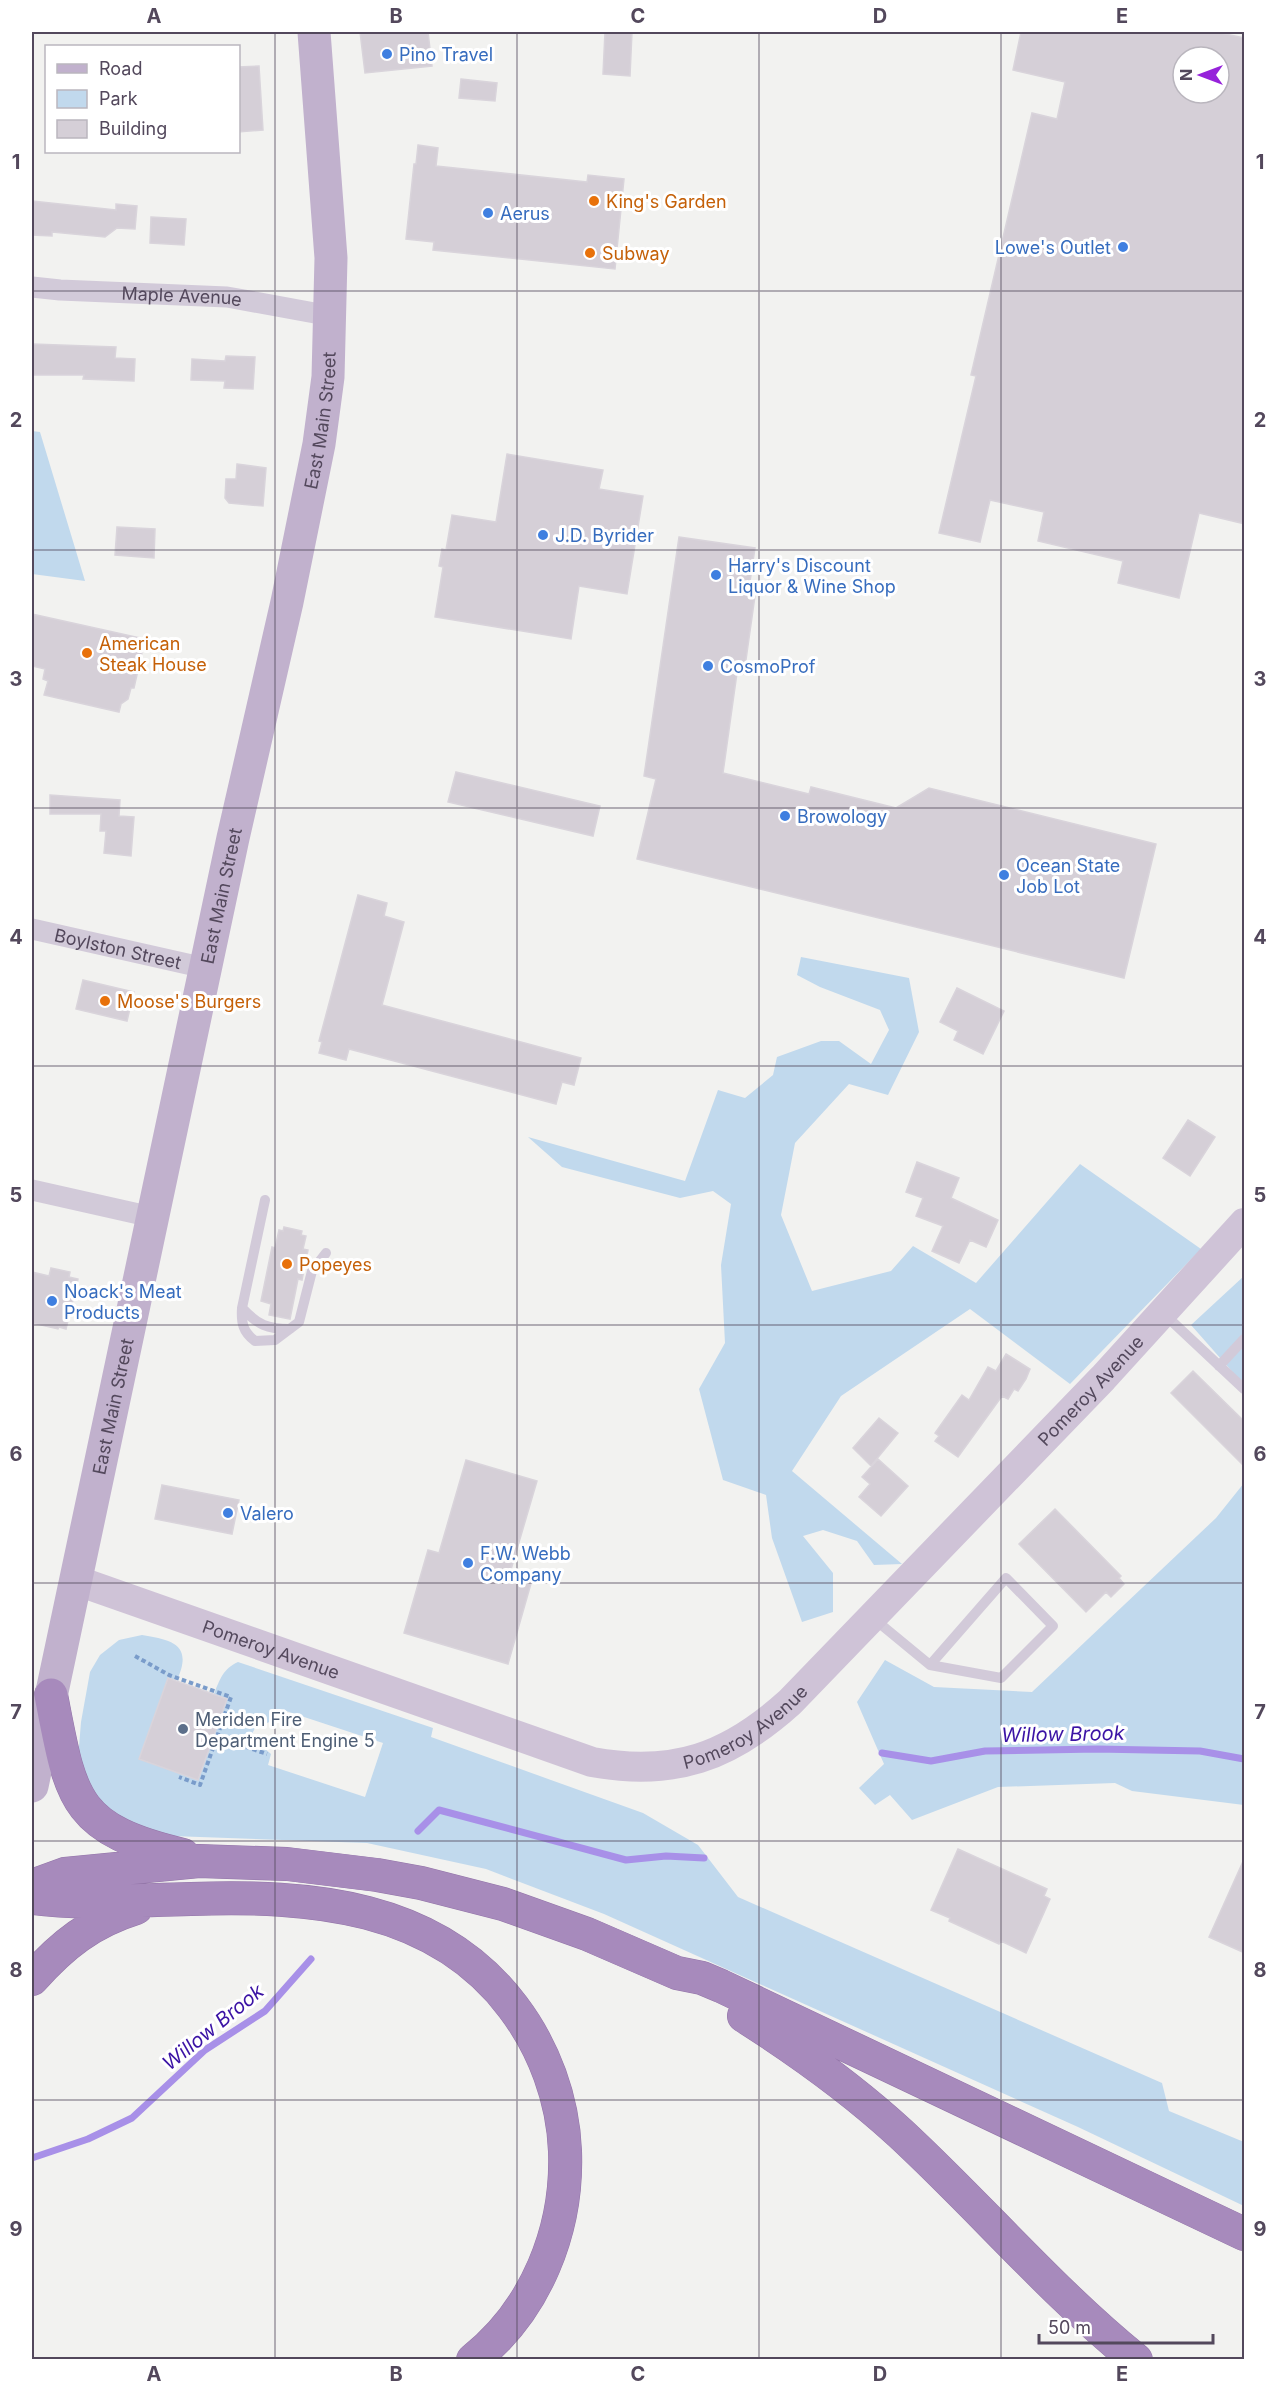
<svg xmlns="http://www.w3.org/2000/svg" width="1276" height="2391" font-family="Inter,sans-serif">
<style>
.green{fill:#c1d9ed;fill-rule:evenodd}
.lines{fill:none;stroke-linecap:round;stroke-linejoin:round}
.stream{stroke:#a890e8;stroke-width:7}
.building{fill:#d5cfd7;stroke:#d9d4db;stroke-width:1.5;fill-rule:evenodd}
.highway-casing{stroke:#9375a8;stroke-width:34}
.path{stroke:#7a9cca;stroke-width:4;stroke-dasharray:4.5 3;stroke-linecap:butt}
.lane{stroke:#d2cad9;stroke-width:10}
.street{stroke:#d2cad9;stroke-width:21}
.secondary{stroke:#cfc3d7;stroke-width:30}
.primary{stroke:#c1b1cd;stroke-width:33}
.highway{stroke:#a78abc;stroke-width:33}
.grid{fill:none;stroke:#53485c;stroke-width:1.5;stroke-opacity:0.55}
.shop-dot{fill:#3f7fe0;stroke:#fff;stroke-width:2}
.food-dot{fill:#e8710a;stroke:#fff;stroke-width:2}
.service-dot{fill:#5c6f8a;stroke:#fff;stroke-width:2}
.labels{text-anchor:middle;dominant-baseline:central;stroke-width:6;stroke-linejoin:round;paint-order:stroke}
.shop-label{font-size:18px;fill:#366cbe;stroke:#fff;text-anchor:start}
.food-label{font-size:18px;fill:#c56008;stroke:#fff;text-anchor:start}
.street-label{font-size:18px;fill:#53485c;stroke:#fff}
.service-label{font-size:18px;fill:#4e5e75;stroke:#fff;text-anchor:start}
.water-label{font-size:20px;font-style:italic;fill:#3b13a5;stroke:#fff}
.neatline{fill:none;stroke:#53485c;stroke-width:2}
.grid-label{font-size:20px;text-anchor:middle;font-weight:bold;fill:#53485c}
</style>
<rect width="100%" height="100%" fill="#f2f2f0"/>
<path class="green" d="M32,431L40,432L85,581L32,574Z
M801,957L909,978L919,1032L888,1095L849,1084L795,1143L781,1215L812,1291L891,1271L913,1246L976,1283L1080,1164L1201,1249L1070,1384L970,1309L841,1396L792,1471L902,1564L874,1565L857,1541L823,1530L803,1536L833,1573V1612L802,1622L772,1538L766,1495L723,1480L699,1389L725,1343L721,1265L731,1204L713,1191L680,1198L562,1167L528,1137L685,1181L718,1090L745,1098L773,1075L777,1057L821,1041H839L871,1064L889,1030L880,1010L820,987L797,975Z
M1244,1276V1385L1191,1325Z
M1244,1483V1805L1132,1791L1115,1783L998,1787L912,1820L890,1795L875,1805L859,1788L884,1764L857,1702L885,1660L934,1687L1032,1692L1216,1518Z
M142,1635C173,1640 193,1645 177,1680L168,1678L139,1759L198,1780L227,1699L214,1694C220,1679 223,1669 238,1662L433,1728L431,1737L643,1813L698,1845L738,1897L1162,2083L1169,2111L1244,2142V2206L1078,2127L604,1914L486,1869L367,1843L172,1836L131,1828L103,1814L78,1759L81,1722L90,1672L100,1655L119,1640ZM286,1711L383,1743L365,1797L268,1765L271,1754L257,1742L252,1734L255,1728C271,1720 272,1724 286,1711Z"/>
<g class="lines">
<path class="stream" d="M882,1753L931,1761L985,1751L1097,1749L1200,1751L1244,1759
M418,1831L439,1810L626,1860L666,1856L704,1858
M32,2158L88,2139L132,2118L205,2050L265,2011L311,1959"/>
</g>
<path class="building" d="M360,32H428L432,66L365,73Z
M605,32H632L630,76L603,74Z
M1021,32H1216L1245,38V524L1199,513L1179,598L1118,583L1123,561L1038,541L1044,512L990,500L980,542L939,533L976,376L971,375L1032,113L1057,119L1065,82L1013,70ZM1183,57H1219V93H1183Z
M259,66L263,130L238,132V67Z
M461,79L497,83L495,101L459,98Z
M418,145L438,148L436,166L587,182L588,175L624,179L615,269L433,250L434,242L406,239L414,164H416Z
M32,201L116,210V204L137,206L135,229L117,228L105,237L52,232V236L32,235Z
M151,217L186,219L184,245L150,243Z
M32,344L116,347L115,358L135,359L134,381L83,379L84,375H32Z
M226,356L255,357L253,389L224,388L225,381L191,380L192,359L225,361Z
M507,454L603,470L599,489L643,496L627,594L579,586L571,639L435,617L443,567L439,566L442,549L446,550L452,515L496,522Z
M237,464L266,468L263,506L229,503L225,498L226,479H236Z
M117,527L155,529L154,558L115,555Z
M679,537L755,548L748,595L755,596L744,674L737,673L723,773L809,794L811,787L896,808L929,788L1156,844L1124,978L637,859L656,779L644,776Z
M32,614L145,639L134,688H131L128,699L121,704L119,712L44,695L48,681L43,679L45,669L32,666Z
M456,772L600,806L593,836L448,802Z
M50,795L120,800L119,816L134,817L131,856L104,853L106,831H100L101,814H50Z
M358,895L387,903L384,916L404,922L382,1005L581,1058L574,1085L562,1082L556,1104L349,1049L346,1060L319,1053L322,1042L319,1041Z
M83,980L134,992L127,1021L76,1009Z
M957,988L1004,1011L983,1054L954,1040L958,1031L940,1022Z
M1188,1120L1215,1137L1190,1176L1163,1158Z
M917,1162L959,1178L951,1198L998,1220L986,1247L970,1240L959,1263L932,1251L943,1226L916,1216L923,1198L906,1192Z
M284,1227L302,1231L301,1235L306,1236L303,1249L308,1250L302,1280L298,1279L290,1319L269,1315L271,1304L261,1301L272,1247L275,1248L279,1230L283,1231Z
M51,1268L70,1272L69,1277L78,1279L66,1329L59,1327L58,1329L32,1323V1272L49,1276Z
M1006,1354L1030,1369L1026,1379L1018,1391L1014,1389L1008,1399L1002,1396L958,1457L935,1441L939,1436L935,1433L962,1395L969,1400L988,1367L996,1371Z
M1193,1371L1245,1422V1467L1171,1393Z
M879,1418L898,1433L871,1466L853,1448Z
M878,1459L908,1486L881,1516L859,1497L870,1484L862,1477Z
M466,1460L537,1481L510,1573L532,1580L508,1664L404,1633L428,1550L439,1553Z
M162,1485L239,1500L232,1534L155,1519Z
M1055,1509L1121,1576L1119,1578L1124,1584L1111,1597L1106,1592L1086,1612L1019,1544Z
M168,1678L227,1699L198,1780L139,1759Z
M958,1849L1047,1889L1044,1896L1050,1899L1026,1953L1001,1941L999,1944L949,1921L950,1918L931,1910Z
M1245,1857V1953L1209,1937Z"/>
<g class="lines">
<g class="highway-casing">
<path id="highway" d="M51,1695C71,1798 72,1829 183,1855
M32,1886L65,1874L199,1861L287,1864L377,1875L421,1883L503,1904L587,1934L677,1973L702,1978L721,1986L1244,2234
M32,1898C84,1905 137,1900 191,1899C309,1895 436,1904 513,2007C544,2048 563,2099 565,2151C568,2230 536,2310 473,2360
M32,1979C62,1945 91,1922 136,1908
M744,2016C799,2051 852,2089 900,2133C980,2207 1051,2291 1136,2360"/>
</g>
<path class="path" d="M135,1656L169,1675L231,1697L200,1785L179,1777
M217,1737L267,1754"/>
<path class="lane" d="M265,1200L242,1308C241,1323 243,1332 255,1341L275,1340L299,1322L312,1271L326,1253
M242,1308C258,1325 267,1329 290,1329
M1163,1313L1244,1389
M1219,1366L1244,1339
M873,1618L930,1665L1001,1678L1053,1626L1006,1578L930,1665"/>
<g class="street">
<path id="s1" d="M32,287L60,290L227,297L331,316"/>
<path id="s2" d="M32,929L205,968"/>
<path d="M32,1190L152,1217"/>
</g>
<path class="secondary" id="s3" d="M75,1580L592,1762C674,1777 729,1757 790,1702L1103,1378L1244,1223"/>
<path class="primary" id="s4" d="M32,1786L233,838L287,602L319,444L328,377L331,258L314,32"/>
<use href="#highway" class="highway"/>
</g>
<path class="grid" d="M275,32V2360M517,32V2360M759,32V2360M1001,32V2360M32,291H1244M32,550H1244M32,808H1244M32,1066H1244M32,1325H1244M32,1583H1244M32,1841H1244M32,2100H1244"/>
<g class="shop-dot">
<circle cx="387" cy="54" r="6"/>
<circle cx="488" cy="213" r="6"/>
<circle cx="1123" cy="247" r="6"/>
<circle cx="543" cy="535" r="6"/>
<circle cx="716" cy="575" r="6"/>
<circle cx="708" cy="666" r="6"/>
<circle cx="785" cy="816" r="6"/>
<circle cx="1004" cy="875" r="6"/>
<circle cx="52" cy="1301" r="6"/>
<circle cx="228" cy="1513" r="6"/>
<circle cx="468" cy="1563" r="6"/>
</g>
<g class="food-dot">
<circle cx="594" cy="201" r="6"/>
<circle cx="590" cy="253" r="6"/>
<circle cx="87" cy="653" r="6"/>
<circle cx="105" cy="1001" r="6"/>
<circle cx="287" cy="1264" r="6"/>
</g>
<circle class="service-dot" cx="183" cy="1729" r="6"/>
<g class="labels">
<g class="shop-label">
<text x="399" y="54">Pino Travel</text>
<text x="500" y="213">Aerus</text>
<text x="1111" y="247" text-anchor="end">Lowe's Outlet</text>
<text x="555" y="535">J.D. Byrider</text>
<text x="728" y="565">Harry's Discount<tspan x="728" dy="21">Liquor &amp; Wine Shop</tspan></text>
<text x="720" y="666">CosmoProf</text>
<text x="797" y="816">Browology</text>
<text x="1016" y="865">Ocean State<tspan x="1016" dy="21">Job Lot</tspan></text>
<text x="64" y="1291">Noack's Meat<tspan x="64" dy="21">Products</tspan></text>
<text x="240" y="1513">Valero</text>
<text x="480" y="1553">F.W. Webb<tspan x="480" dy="21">Company</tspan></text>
</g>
<g class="food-label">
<text x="606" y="201">King's Garden</text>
<text x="602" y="253">Subway</text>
<text x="99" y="643">American<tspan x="99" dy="21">Steak House</tspan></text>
<text x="117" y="1001">Moose's Burgers</text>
<text x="299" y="1264">Popeyes</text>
</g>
<g class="street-label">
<text stroke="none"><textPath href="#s1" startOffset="150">Maple Avenue</textPath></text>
<text stroke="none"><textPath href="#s4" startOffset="1396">East Main Street</textPath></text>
<text stroke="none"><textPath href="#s4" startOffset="910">East Main Street</textPath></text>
<text stroke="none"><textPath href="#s2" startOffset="88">Boylston Street</textPath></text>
<text stroke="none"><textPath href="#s3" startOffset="1197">Pomeroy Avenue</textPath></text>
<text stroke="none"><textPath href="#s4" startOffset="388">East Main Street</textPath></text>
<text stroke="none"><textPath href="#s3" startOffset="208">Pomeroy Avenue</textPath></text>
<text stroke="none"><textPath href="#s3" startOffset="712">Pomeroy Avenue</textPath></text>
</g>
<g class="service-label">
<text x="195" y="1719">Meriden Fire<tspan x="195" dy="21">Department Engine 5</tspan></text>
</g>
<g class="water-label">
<text transform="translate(1063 1734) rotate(-1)">Willow Brook</text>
<text transform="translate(213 2027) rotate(-39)">Willow Brook</text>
</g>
</g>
<rect width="1276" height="2391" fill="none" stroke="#ffffff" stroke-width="66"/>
<rect x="45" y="45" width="195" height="108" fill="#ffffff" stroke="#bab6be" stroke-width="1.5"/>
<rect x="57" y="64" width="30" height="9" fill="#c1b1cd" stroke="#bab6be" stroke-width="1.5"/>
<text x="99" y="75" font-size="18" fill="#53485c">Road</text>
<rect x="57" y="90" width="30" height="18" fill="#c1d9ed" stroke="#bab6be" stroke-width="1.5"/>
<text x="99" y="105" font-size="18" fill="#53485c">Park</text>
<rect x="57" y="120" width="30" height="18" fill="#d5cfd7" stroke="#bab6be" stroke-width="1.5"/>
<text x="99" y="135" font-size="18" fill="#53485c">Building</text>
<g transform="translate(1201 75) rotate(270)"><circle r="28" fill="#ffffff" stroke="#bab6be" stroke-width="1.5"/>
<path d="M0-4.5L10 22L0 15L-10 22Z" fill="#9622da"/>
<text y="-9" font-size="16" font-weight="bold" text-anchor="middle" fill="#53485c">N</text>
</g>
<path d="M1039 2334v9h174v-9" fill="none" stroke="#53485c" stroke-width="3"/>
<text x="1048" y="2334" font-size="18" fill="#53485c" stroke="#ffffff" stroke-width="4.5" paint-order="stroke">50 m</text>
<rect x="33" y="33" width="1210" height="2325" class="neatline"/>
<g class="grid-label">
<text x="154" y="23">A</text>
<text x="396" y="23">B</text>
<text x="638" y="23">C</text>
<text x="880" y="23">D</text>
<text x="1122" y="23">E</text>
<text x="16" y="169">1</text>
<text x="1260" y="169">1</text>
<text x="16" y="427">2</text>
<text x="1260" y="427">2</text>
<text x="16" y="686">3</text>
<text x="1260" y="686">3</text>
<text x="16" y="944">4</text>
<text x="1260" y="944">4</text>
<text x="16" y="1202">5</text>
<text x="1260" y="1202">5</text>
<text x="16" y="1461">6</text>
<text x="1260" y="1461">6</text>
<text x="16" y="1719">7</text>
<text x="1260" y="1719">7</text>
<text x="16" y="1977">8</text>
<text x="1260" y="1977">8</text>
<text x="16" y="2236">9</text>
<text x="1260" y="2236">9</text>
<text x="154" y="2381">A</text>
<text x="396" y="2381">B</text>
<text x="638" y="2381">C</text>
<text x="880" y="2381">D</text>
<text x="1122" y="2381">E</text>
</g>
</svg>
